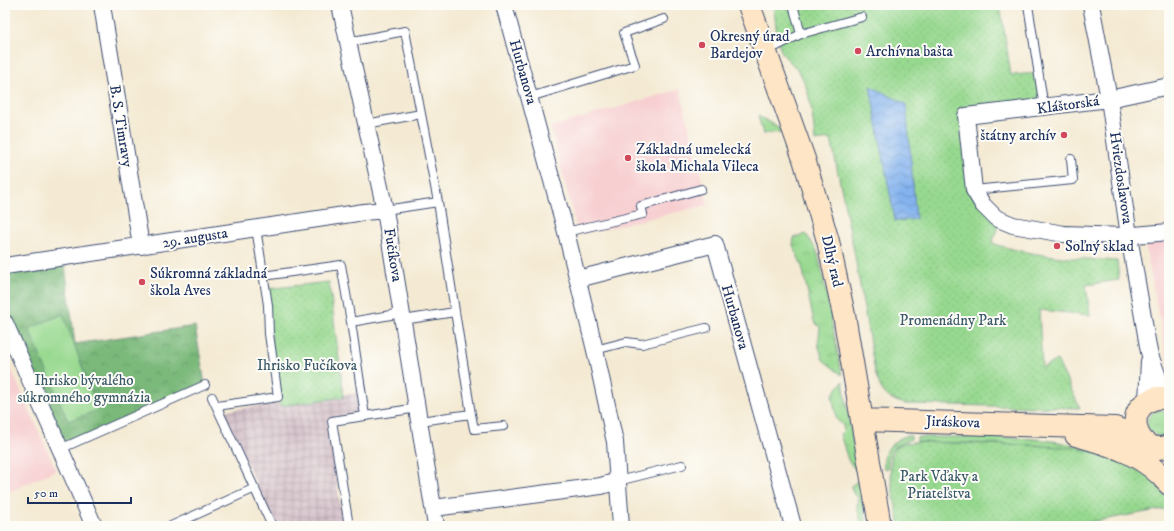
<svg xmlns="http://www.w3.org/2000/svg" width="1174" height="531" font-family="'IM FELL DW Pica',serif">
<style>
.built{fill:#f7cfd1}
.industrial{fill:url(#industrial-grid)}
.grass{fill:url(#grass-tufts);stroke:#5a8477}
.forest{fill:url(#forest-crowns);stroke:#4a746c}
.park{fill:url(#park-dots);stroke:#5a8477}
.pitch{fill:#98d990;stroke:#5a8477}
.water{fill:url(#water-waves);stroke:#4f70a6}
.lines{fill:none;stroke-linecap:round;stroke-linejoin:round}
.lane-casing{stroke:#3c4b70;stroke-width:10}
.street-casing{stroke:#3c4b70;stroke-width:18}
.secondary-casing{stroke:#3c4b70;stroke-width:24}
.lane{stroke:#fff;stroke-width:8}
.street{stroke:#fff;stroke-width:16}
.secondary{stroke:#fde5c5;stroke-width:22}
.poi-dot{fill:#d1495b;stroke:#fdfcf7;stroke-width:1.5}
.labels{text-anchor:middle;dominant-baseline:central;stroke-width:4;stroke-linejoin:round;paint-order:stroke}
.poi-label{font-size:15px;fill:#1b2f5e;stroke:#fdfcf7;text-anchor:start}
.street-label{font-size:15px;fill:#1b2f5e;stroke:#fdfcf7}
.park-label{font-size:15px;fill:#3a5a6a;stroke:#fdfcf7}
</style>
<defs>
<pattern id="industrial-grid" width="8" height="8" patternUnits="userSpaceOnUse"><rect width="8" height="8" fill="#d2bdc6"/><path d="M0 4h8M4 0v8" fill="none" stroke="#aa9aa4"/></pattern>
<pattern id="grass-tufts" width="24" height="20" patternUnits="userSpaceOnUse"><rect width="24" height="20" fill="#98d990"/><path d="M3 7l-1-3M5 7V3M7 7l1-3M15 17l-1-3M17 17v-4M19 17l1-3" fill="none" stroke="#82bb7f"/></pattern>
<pattern id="forest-crowns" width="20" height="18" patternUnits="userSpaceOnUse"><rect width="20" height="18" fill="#7ab97a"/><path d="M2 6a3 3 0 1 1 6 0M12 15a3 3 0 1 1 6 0" fill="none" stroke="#639767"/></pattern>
<pattern id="park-dots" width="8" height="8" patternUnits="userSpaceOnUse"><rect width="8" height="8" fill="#98d990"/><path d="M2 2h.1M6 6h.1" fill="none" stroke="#82bb7f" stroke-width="1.8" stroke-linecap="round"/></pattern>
<pattern id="water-waves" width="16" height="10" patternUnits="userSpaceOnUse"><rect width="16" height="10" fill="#83b2ee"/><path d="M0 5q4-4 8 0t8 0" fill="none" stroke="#6a91c4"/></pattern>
</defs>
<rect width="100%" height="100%" fill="#fdfcf7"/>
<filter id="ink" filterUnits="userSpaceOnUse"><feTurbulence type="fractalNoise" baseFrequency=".025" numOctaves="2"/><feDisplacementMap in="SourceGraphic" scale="8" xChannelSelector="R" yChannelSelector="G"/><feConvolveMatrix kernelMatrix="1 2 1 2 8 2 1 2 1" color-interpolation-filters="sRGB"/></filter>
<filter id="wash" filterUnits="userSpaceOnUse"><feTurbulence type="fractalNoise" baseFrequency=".012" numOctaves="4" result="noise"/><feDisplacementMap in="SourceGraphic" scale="16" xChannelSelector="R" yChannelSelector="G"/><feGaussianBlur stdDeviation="0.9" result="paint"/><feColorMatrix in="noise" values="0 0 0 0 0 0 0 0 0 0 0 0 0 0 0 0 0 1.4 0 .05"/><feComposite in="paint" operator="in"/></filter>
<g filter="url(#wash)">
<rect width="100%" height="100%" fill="#f4ead3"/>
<path class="built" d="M680,89L708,205L578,235L551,127Z
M1169,240V368L1145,244Z
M5,355L56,470L5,494Z"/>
<path class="industrial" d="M357,393L359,413L328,419L343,526H276L222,411Z"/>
<path class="grass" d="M758,116L777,126L781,132L763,134Z
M806,234L817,251L823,276L842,375L823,360L818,344L820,328L814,322L802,266L793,245L794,238Z
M843,381L858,473L848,460L840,434L844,430L842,424L837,420L832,395Z
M1163,410L1169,413V433L1164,436H1156L1147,427C1146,416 1152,410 1163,410Z
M905,436H911V439C894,446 888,448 888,468L884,469C882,452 890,443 905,436Z
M917,437C981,438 1048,432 1108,455C1045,442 981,444 917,442Z
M859,480L867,526H862L857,506L859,501L857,496L853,493L851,486Z"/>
<path class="forest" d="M64,258L75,344L195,326L205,385L60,449L5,323V266Z"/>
<path class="park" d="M772,5H1000L1011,75L1039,73L1044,108L966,116L974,190L1000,220L992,243C1032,257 1075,258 1117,261L1119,280L1086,285L1090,315L1039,310L1042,368L1057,360L1080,408L905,404C884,398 881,391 875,372L854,251L831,139L815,141C813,120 811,90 799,72C793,63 784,59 780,48C775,34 777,19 772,5Z
M329,282L344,397L280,406L265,289Z
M913,442L1028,445L1075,448L1115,457L1151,478L1169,500V508L1068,526H900C897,510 883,458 896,447C900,443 908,443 913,442Z"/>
<path class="pitch" d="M63,314L98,410L68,421L29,329Z"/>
<path class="water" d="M870,86L906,104L916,219L895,221Z"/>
</g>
<g filter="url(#ink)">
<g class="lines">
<g class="lane-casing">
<path id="lane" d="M793,5L801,34
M1028,5L1044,108
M348,42L405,31L438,202L471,414
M767,51L801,34L862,17
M530,97L635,65L624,33L664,19
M366,124L421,114
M974,190L1073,180L1071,159
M385,210L438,202
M566,232L643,214L641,206L701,189
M263,276L341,265L351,322L402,313
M403,320L455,312
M351,322L365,416
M595,350L626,342L642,344L706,328
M212,397L272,526
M217,406L278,397L269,334L268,305L256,228
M420,421L471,414L474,429L504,426
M60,449L205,385
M618,481L682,465
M171,526L255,488
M349,526L332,421L418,408"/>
</g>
<g class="street-casing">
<path id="street" d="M102,5L141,246
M340,5L385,210L436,526
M504,5L566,232L595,350L615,442L621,526
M1091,5L1109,99L1129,236L1149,352L1166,399
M1169,86L1109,99L966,116L974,190L983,205L996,218L1013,225L1064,234L1123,236L1169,232
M5,266L364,212L385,210
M578,279L715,244L793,526
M5,323L94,526
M1147,401L1149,361
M434,508L601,486L618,481"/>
</g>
<g class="secondary-casing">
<path id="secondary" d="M749,5L804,159L828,241L844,315L880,526
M1169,400C1163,397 1157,397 1151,400C1121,412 1139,458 1169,446
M862,420L1115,428L1140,438
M1076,435C1113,446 1143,453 1169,484"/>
</g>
<use href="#lane" class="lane"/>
<use href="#street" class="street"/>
<use href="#secondary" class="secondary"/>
</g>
</g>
<g class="poi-dot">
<circle cx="702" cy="45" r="4"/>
<circle cx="858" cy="51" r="4"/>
<circle cx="1064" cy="135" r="4"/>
<circle cx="628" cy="158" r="4"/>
<circle cx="1057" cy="246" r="4"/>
<circle cx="142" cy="282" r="4"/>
</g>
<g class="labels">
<g class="poi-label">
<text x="710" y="36">Okresný úrad<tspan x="710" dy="17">Bardejov</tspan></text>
<text x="866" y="51">Archívna bašta</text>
<text x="1056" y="135" text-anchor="end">štátny archív</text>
<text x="636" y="149">Základná umelecká<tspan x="636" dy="17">škola Michala Vileca</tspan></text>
<text x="1065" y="246">Soľný sklad</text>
<text x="150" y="273">Súkromná základná<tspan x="150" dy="17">škola Aves</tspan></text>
</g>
<g class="street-label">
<text transform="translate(523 72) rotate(74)">Hurbanova</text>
<text transform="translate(1068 105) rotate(-8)">Kláštorská</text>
<text transform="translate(121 126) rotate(81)">B. S. Timravy</text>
<text transform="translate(1121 178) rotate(82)">Hviezdoslavova</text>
<text transform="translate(195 238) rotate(-9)">29. augusta</text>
<text transform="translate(393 255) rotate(81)">Fučíkova</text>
<text transform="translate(832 261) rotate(77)">Dlhý rad</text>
<text transform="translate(735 317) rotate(74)">Hurbanova</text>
<text transform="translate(953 422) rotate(2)">Jiráskova</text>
</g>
<g class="park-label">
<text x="953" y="320">Promenádny Park</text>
<text x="307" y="365">Ihrisko Fučíkova</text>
<text x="84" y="380">Ihrisko bývalého<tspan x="84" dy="17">súkromného gymnázia</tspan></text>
<text x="939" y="476">Park Vďaky a<tspan x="939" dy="17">Priateľstva</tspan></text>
</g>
</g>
<rect width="1174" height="531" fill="none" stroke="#fdfcf7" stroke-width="20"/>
<path d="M28 497v6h103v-6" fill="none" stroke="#1b2f5e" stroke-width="2"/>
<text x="34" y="497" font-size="12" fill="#1b2f5e" stroke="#fdfcf7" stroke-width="3" paint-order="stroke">50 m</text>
</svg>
